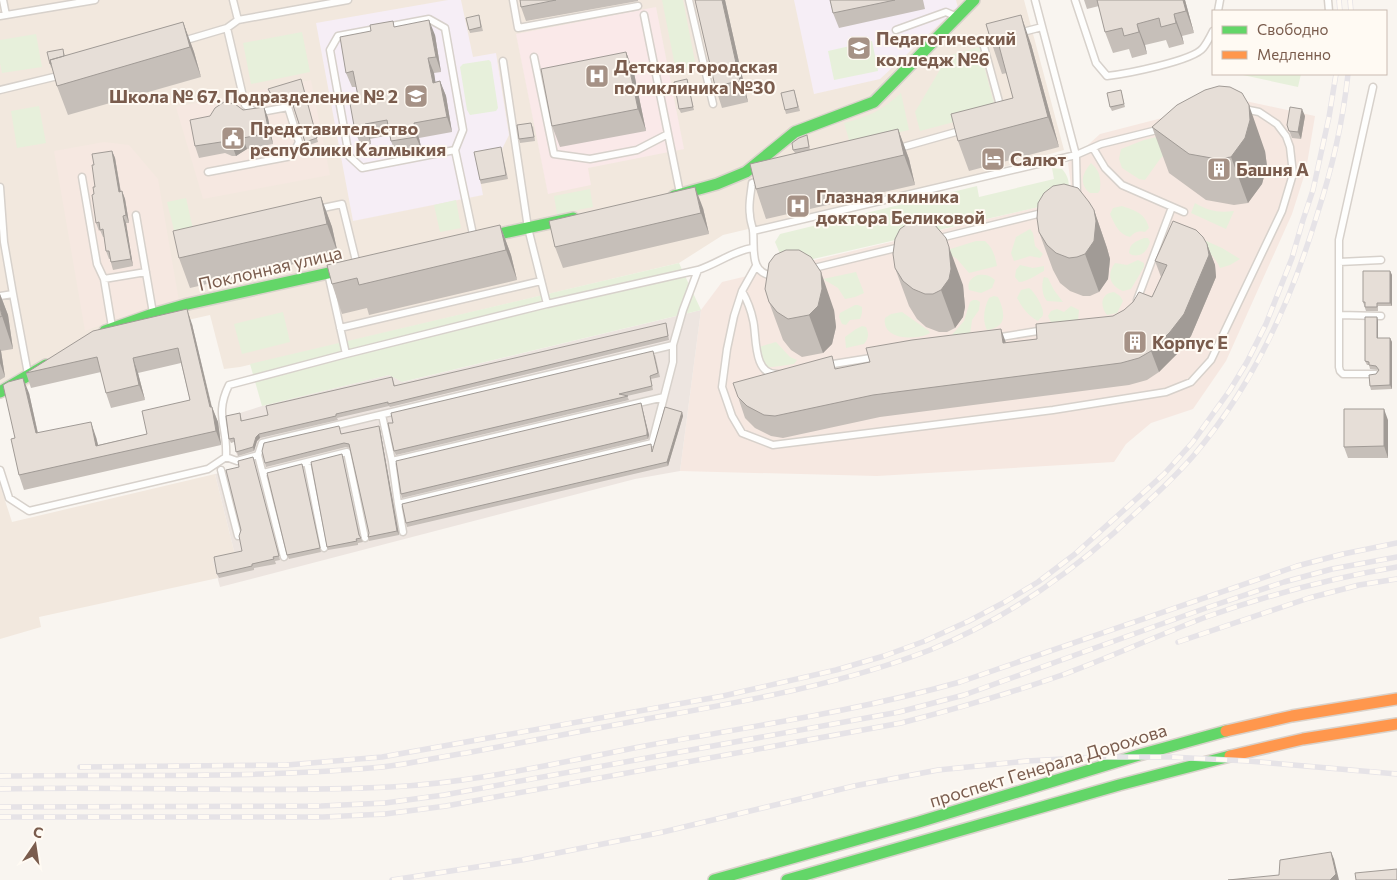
<svg xmlns="http://www.w3.org/2000/svg" width="1397" height="880" font-family="Commissioner,sans-serif">
<style>
.residential{fill:#f2e8de;fill-rule:evenodd}
.commercial{fill:#f6e8e1}
.industrial{fill:#ede5e0}
.education{fill:#f6eef6}
.medical{fill:#fae9e9}
.green{fill:#e7f0db}
.lines{fill:none;stroke-linecap:round;stroke-linejoin:round}
.lane-casing{stroke:#d7d1cb;stroke-width:9}
.fast-casing{stroke:#d9d2cb;stroke-width:14}
.slow-casing{stroke:#d9d2cb;stroke-width:14}
.lane{stroke:#fefefd;stroke-width:6}
.fast{stroke:#63d668;stroke-width:11}
.slow{stroke:#ff974d;stroke-width:11}
.rail-casing{stroke:#e6e3e7;stroke-width:5.5}
.rail{stroke:#fffaf3;stroke-width:4;stroke-dasharray:11;stroke-linecap:butt}
.wall{fill:#c6bfb9}
.shaded-wall{fill:#a19b96}
.building{fill:#e6ded7;stroke:#a19b96}
.labels{text-anchor:middle;dominant-baseline:central;stroke-width:4;stroke-linejoin:round;paint-order:stroke}
.poi-label{font-size:18px;font-weight:bold;fill:#7a5c4d;stroke:#fffaf3;text-anchor:start}
.street-label{font-size:18px;fill:#7a5c4d;stroke:#fffaf3}
</style>
<rect width="100%" height="100%" fill="#f9f5f0"/>
<path class="residential" d="M0,0H1024L1064,150L965,178L723,235L679,263L240,367L224,369L210,315L94,341L26,387L0,399ZM158,179L111,321L85,330Z
M215,474L235,555L213,561L218,578L39,617L41,627L0,639V485L12,522Z"/>
<path class="commercial" d="M311,80L330,175L203,199L176,107Z
M1236,99L1315,116L1306,170L1292,214L1226,361L1193,409L1151,423L1126,444L1114,462L877,476L680,471L701,310L722,282L1068,200L1072,193L1068,163L1100,134Z
M104,142L129,145L158,179L179,301L111,321L85,331L54,151Z"/>
<path class="industrial" d="M701,310L680,471L635,479L220,587L213,561L235,555L215,474L239,469L230,416L262,406L389,375L403,382Z"/>
<path class="education" d="M448,0H461L473,57L496,53L509,135L502,149L475,154L483,195L353,221L316,23Z
M794,0H956L958,8L946,12L947,17L880,79L814,94Z"/>
<path class="medical" d="M656,7L684,149L588,168L591,185L548,194L516,34Z"/>
<path class="green" d="M662,0H683L696,67L676,71Z
M302,32L310,72L251,84L243,43Z
M36,34L42,67L2,73L0,63V40Z
M872,41L878,71L834,80L828,51Z
M979,47L996,111L920,131L915,112L948,56Z
M489,60L491,62L498,108L496,111L470,115L467,110L460,67L463,64Z
M1238,74H1301L1298,87Z
M901,93L909,130L850,143L844,123C870,116 881,111 901,93Z
M39,106L46,143L17,148L11,111Z
M1165,135L1176,143L1160,159L1145,180L1139,179L1122,168L1119,159L1121,149L1144,140Z
M1091,163C1100,171 1101,178 1100,190L1098,193H1090C1078,183 1083,173 1091,163Z
M1052,168L1062,169C1071,179 1070,188 1065,201L800,262L780,254L775,242L780,234L977,186L979,197L1054,179Z
M590,189L593,207L557,214L554,196Z
M186,198L193,229L175,234L167,202Z
M456,200L461,228L440,232L434,205Z
M1195,203C1209,211 1218,213 1234,211L1226,229L1191,213Z
M1122,206C1136,211 1145,213 1149,228L1145,232C1138,230 1135,232 1130,237C1119,235 1114,223 1110,214L1113,208Z
M1030,229L1033,233L1035,246L1043,254L1040,258L1030,256L1014,261L1011,253L1016,237Z
M1186,232L1222,248L1240,259L1230,265L1220,268C1214,253 1198,243 1186,232Z
M1144,238H1148L1150,242C1147,251 1142,257 1132,255L1129,253C1130,242 1136,242 1144,238Z
M976,241H985C993,248 995,256 997,266L969,273L957,259L944,251Z
M1138,260L1144,263V267L1131,289L1123,291C1110,286 1106,275 1115,263L1127,265Z
M679,263L701,310L402,382L389,375L262,406L250,364Z
M1020,265L1033,268L1044,266V271C1036,275 1027,282 1019,282L1015,277L1016,270Z
M856,272L864,293L855,297L845,299L838,288L823,279Z
M978,275C985,274 990,275 995,280L992,288L981,293L969,290C967,282 971,278 978,275Z
M1044,277L1048,278L1054,290L1063,302L1047,301C1042,296 1041,284 1044,277Z
M1029,288C1034,291 1044,307 1043,314C1043,317 1040,318 1038,321C1028,316 1022,307 1017,298L1021,290Z
M1114,292L1120,296L1123,301L1117,313L1107,315C1100,307 1100,293 1114,292Z
M994,296L998,297C1005,312 1008,327 987,330C982,320 984,308 989,298Z
M973,300H977L980,302L979,310L972,320L970,335L951,336L964,321L970,302Z
M855,305H858L862,307V313L860,319L850,320L846,325L842,324L839,317L840,313Z
M1071,306L1079,310L1078,321L1059,325L1051,322L1048,316L1051,311L1057,309L1064,312Z
M283,312L290,342L242,354L234,324Z
M902,312L929,331L930,333C917,341 881,340 885,318L891,314Z
M862,326L866,327C869,334 869,338 864,344L846,348L845,337L856,329Z
M776,342L790,357L797,360L794,364L773,367H765L760,361L759,347Z"/>
<g class="lines">
<g class="lane-casing">
<path id="lane" d="M3,0L6,15
M233,0L238,20
M513,0L518,28L638,6
M689,0L713,104
M1035,0L1076,155L1077,196
M1075,0L1096,63L1107,76C1125,74 1193,61 1203,48C1207,43 1210,37 1213,31
M1328,0L1329,11
M1218,11L1220,0
M644,15L680,193
M0,16L95,0
M429,19L445,28L463,130L455,150L362,168L349,156L330,50L338,36Z
M896,30L946,12L955,16
M1019,33L1042,27
M997,39L983,43L1001,109
M183,41L227,28L238,20L348,0
M534,57L554,154L590,159L637,150L668,134
M503,61L528,228L547,304
M1373,87L1339,240V367L1340,371L1343,374H1375
M0,90L62,75
M1093,148L1105,168L1122,185L1184,212
M896,149L963,130
M455,150L474,239
M208,172L292,156L299,142L288,107L256,113L245,105L227,28
M82,177L97,264L104,279L146,272
M762,181L752,183C751,193 748,205 750,215C750,220 752,225 753,230C755,249 748,275 776,276
M0,187L4,242L13,294L0,296
M318,209L342,204L357,265
M136,215L153,313
M753,231L1076,155L1101,144L1161,129
M936,239L1046,212
M1339,262L1381,260
M756,266L742,291L734,316L727,349L722,387L732,416L742,433L773,445L1053,410L1166,392L1191,382L1211,360L1282,211L1293,174L1290,147L1286,136L1277,124L1259,112L1244,109
M810,269L900,247
M104,279L112,327
M742,291C747,300 751,310 753,320C757,334 752,376 778,374
M13,294L28,374
M1137,300L1172,207
M1339,315L1381,316
M340,328L541,281
M995,338L1044,330
M673,345L683,310L698,270
M346,354L547,304L698,270C717,264 733,251 752,248
M827,365L877,357
M258,455L284,557
M226,457L237,461L258,455L262,443L673,345V362L664,397L392,461L382,415
M392,461L398,504L652,443L664,397
M307,462L324,548
M0,470L9,498L29,511L208,469L226,457C228,427 214,415 229,385L346,354L328,273
M221,470L238,536
M263,473L347,452L365,538
M398,504L403,532"/>
</g>
<g class="fast-casing">
<path id="fast" d="M674,196L717,184L746,172L795,132L874,102L974,0
M481,238L573,218
M105,331L153,314L188,304L351,268
M0,392L46,365
M714,880L919,822L1139,755L1226,731
M787,880L1119,785L1230,756"/>
</g>
<g class="slow-casing">
<path id="slow" d="M1226,731L1292,716L1397,699
M1230,756L1303,739L1397,724"/>
</g>
<use href="#lane" class="lane"/>
<use href="#fast" class="fast"/>
<use href="#slow" class="slow"/>
<g class="rail-casing">
<path id="rail" d="M1339,0L1340,11
M1350,0L1351,11
M1178,642L1309,598L1359,585L1397,579
M80,767L287,765L382,757L723,696L836,670L884,656L925,641L969,621L1005,602L1038,582L1075,554L1164,474L1192,443L1230,390L1247,362L1266,324L1292,258L1303,220L1313,190L1329,117L1336,74
M0,776C127,774 255,779 382,767C410,764 438,757 466,753C524,742 583,731 641,720C739,702 837,686 930,650C999,622 1060,581 1115,532C1142,507 1170,483 1194,455C1254,385 1291,301 1317,215C1332,169 1343,121 1348,74
M0,789C130,786 260,793 390,787C476,783 565,761 650,745C754,726 857,711 960,682L1297,566L1343,554L1397,543
M0,807L321,806L385,803L444,795L899,712L964,695L1206,608L1284,582L1332,569L1397,557
M0,817H323L385,814L446,806L901,723C956,709 1011,693 1065,674C1113,656 1159,635 1206,617C1268,595 1332,578 1397,567
M392,880L522,860L663,832L854,786L938,770L1027,761L1098,757H1171L1248,761L1397,774"/>
</g>
<use href="#rail" class="rail"/>
</g>
<path class="wall" d="M520,0H638V1L526,21L521,7Z
M695,0H725L748,102L722,108L715,86Z
M830,0H923L925,9L839,28L833,13Z
M1084,0H1185L1194,33L1182,36L1184,44L1169,48L1166,40L1145,45L1147,54L1132,58L1129,49L1113,53L1105,32L1099,6L1087,9Z
M479,15L483,31L470,33L469,30Z
M183,22L194,52L201,77L68,115L57,86L52,67L51,68L50,64L64,53L65,56Z
M986,24L1031,44L1059,147L969,171L958,141L1013,98L1007,73L1002,74L992,44Z
M395,27L435,35L441,72L434,73L435,82L440,81L446,96L452,132L419,138L422,151L397,156L391,141L390,135L370,139L371,144L361,146L355,131L358,96L356,87H352L346,73Z
M626,52L634,73L646,131L560,147L552,126Z
M687,79L694,110L681,113L679,109Z
M302,83L318,142L306,146L292,103H280L275,100L269,92L268,89Z
M794,90L800,111L786,114L785,110Z
M1122,94L1125,107L1112,111L1110,107Z
M264,107L268,118L273,144L247,149L236,156H232L225,153L199,158L195,146L210,116Z
M1305,116L1301,139L1292,138L1287,125Z
M533,126L535,141L520,143L519,139Z
M1152,127L1265,151L1267,166L1262,184L1248,203L1234,205L1206,200L1169,173Z
M898,129L909,159L915,185L766,219L756,189L795,153L793,150L808,138L810,150Z
M501,147L508,179L481,184L480,180Z
M112,151L115,158L121,192L122,191L125,199L129,223H126L133,266L113,270L110,259H109L106,251L104,237H103L100,230L99,231L96,223L94,194L95,187L94,165Z
M321,197L332,227L338,254L190,288L179,258Z
M703,208L709,234L563,268L555,247Z
M1094,210L1107,248L1110,259L1108,279L1099,292L1090,296H1083L1070,291L1060,283L1053,270L1039,232Z
M500,225L511,255L517,280L369,315L367,308L342,314L332,284Z
M1207,244L1215,265L1216,277L1191,336L1178,353L1159,372L1147,380L1129,385L880,417L783,438L771,436L755,428L745,418L738,397L837,369L1006,343L1037,339L1113,316L1152,297L1161,277L1155,261Z
M895,268L963,285L965,307L963,317L955,328L947,332H939L926,327L917,319L909,306Z
M1390,271L1392,275V306H1378V311H1366L1363,302Z
M0,294L8,315L13,349L1,351L5,377L0,380Z
M769,302L834,310L836,327L832,344L823,353L802,357L791,350L783,340Z
M1377,317L1378,321V338H1390L1392,342V389L1371,390L1370,386L1378,370L1370,369L1369,365H1367L1365,361Z
M192,324L212,407L218,422L221,445L24,490L19,475L15,438L29,393L38,433L96,437L98,445L147,434L190,400L181,363L138,373L145,400L111,408L106,393L101,372L31,388L26,373Z
M667,327L669,340L390,407L389,406L337,418L338,420L260,438L257,441L254,451L238,456L234,442L231,443L229,439L241,417L242,421L268,415L392,377L395,386Z
M655,355L660,377L651,379L653,390L627,396L629,400L396,455L394,451Z
M641,403L649,435L648,439L402,498L401,494Z
M682,412L683,416L668,466L407,527L406,523L653,451Z
M1388,420V458H1348L1344,447Z
M380,429L399,535L369,541L368,537L369,533L350,448L346,447L266,467L265,463L341,434Z
M343,458L360,536L363,542L358,543V545L328,550L327,547Z
M254,461L280,560L275,561L276,564L254,568V570L219,578L217,574L242,551L239,467Z
M303,468L321,552L289,559L287,555Z"/>
<path class="shaded-wall" d="M722,0H725L748,102L740,81Z
M1183,0H1185L1194,33L1186,11Z
M1174,14L1182,36L1184,44L1176,23Z
M1021,15L1031,44L1059,147L1048,117Z
M429,20L435,35L441,72L436,57Z
M183,22L194,52L201,77L190,47Z
M1137,24L1145,45L1147,54L1139,32Z
M626,52L634,73L646,131L638,109Z
M428,58L434,73L438,97L433,83Z
M440,81L446,96L452,132L447,117Z
M1249,105L1265,151L1267,166L1262,184L1248,203L1231,157Z
M264,107L268,118L273,144L269,133Z
M1302,109L1305,116L1301,139L1298,132Z
M414,123L419,138L422,151L416,137Z
M365,124L370,139L371,144L366,129Z
M898,129L909,159L915,185L904,155Z
M243,138L247,149L236,156L232,145Z
M112,151L115,158L122,200L119,192Z
M695,187L703,208L709,234L701,213Z
M122,191L125,199L129,223L126,215Z
M321,197L332,227L338,254L327,224Z
M1094,210L1107,248L1110,259L1108,279L1099,292L1085,254Z
M123,216L126,223L133,266L131,259Z
M500,225L511,255L517,280L506,250Z
M1207,244L1215,265L1216,277L1191,336L1178,353L1159,372L1151,351Z
M949,247L963,285L965,307L963,317L955,328L941,290Z
M1390,271L1392,275V306L1390,303Z
M821,272L834,310L836,327L832,344L823,353L809,315Z
M0,294L8,315L13,349L2,316L0,307Z
M187,309L192,324L213,413L212,407L218,422L221,445L216,431Z
M1377,317L1378,321V342L1377,338Z
M1001,329L1009,351L1003,343Z
M1390,338L1392,342V389L1390,385Z
M0,349L1,351L5,377L0,363Z
M133,358L138,373L145,400L139,385Z
M23,378L29,393L41,448L36,433Z
M641,403L649,435L648,439L647,435Z
M1384,409L1388,420V458L1384,446Z
M682,412L683,416L668,466L667,462Z
M91,422L96,437L101,457L96,446Z
M379,426L380,429L399,535L397,531Z
M259,434L260,438L257,441L254,451L253,447L256,437Z
M1331,852L1334,859L1339,880H1330Z"/>
<path class="building" d="M520,0H556L521,7Z
M695,0H722L740,81L715,86Z
M830,0H895L833,13Z
M1097,0H1183L1186,11L1174,14L1176,23L1161,27L1159,18L1137,24L1139,32L1124,36L1122,28L1105,32Z
M479,15L481,27L469,30L466,18Z
M1021,15L1048,117L958,141L951,114L1013,98L998,42L992,44L986,24Z
M429,20L436,57L428,58L433,83L440,81L447,117L414,123L416,137L391,141L387,120L365,124L366,129L355,131L349,98L358,96L353,71L346,73L340,37L371,31L370,25L393,21L394,27Z
M183,22L190,47L57,86L50,60Z
M63,49L64,56L50,60L51,64H50L47,52Z
M626,52L638,109L552,126L541,69Z
M301,79L317,138L305,142L291,99L278,100L273,97L268,89Z
M687,79L693,107L679,109L674,82Z
M1219,86L1230,87L1242,93L1249,105L1250,120L1245,138L1231,157L1217,159L1189,154L1152,127L1177,105L1205,90Z
M794,90L798,107L785,110L781,93Z
M1121,90L1124,104L1110,107L1107,93Z
M224,102L235,104L243,110L264,107L269,133L243,138L232,145H228L221,142L195,146L190,120L210,116L215,108Z
M1290,107L1302,109L1298,132L1289,131L1287,125Z
M531,123L534,137L519,139L517,125Z
M898,129L904,155L756,189L750,164Z
M807,135L809,147L793,150L792,143L799,138Z
M501,147L506,175L480,180L474,152Z
M112,151L119,192L122,191L126,215L123,216L131,259L111,262L109,251H106L103,229L100,230L99,222L96,223L92,195L94,194L93,187H95L92,165H94L92,154Z
M1064,184L1078,188L1089,202L1094,210L1096,221L1094,241L1085,254L1077,257L1069,258L1056,253L1047,245L1039,232L1037,218L1038,203L1044,193L1053,186Z
M695,187L701,213L555,247L549,221Z
M321,197L327,224L179,258L173,231Z
M921,220L934,224L946,238L949,247L951,269L949,279L941,290L933,294H925L913,289L903,281L895,268L893,254L895,239L900,229L910,222Z
M1173,221L1196,230L1203,237L1207,244L1209,255L1184,314L1170,332L1151,351L1139,358L1121,363L873,395L775,416L764,415L747,406L738,397L733,383L832,356L835,369L870,362L866,348L912,340L1001,329L1003,343L1037,339L1036,324L1113,316L1124,310L1133,302L1139,292L1152,297L1167,265L1155,261Z
M500,225L506,250L359,285L357,278L332,284L327,265Z
M786,250H799L811,257L821,272L822,289L818,306L809,315L788,319L777,312L769,302L765,289L769,263L775,255Z
M1363,271H1390V303H1377V307H1365V302H1363Z
M0,307L2,316L0,317Z
M187,309L210,407H212L216,431L19,475L11,439L15,438L3,385L8,382L23,378L36,433L91,422L96,446L147,434L142,411L190,400L178,348L133,358L139,385L106,393L97,357L26,373L93,331Z
M1365,317H1377V338H1390V385L1370,386L1369,375L1376,374L1379,370L1376,366L1369,365V362L1365,361Z
M666,323L668,336L388,404V402L336,414V416L259,434L256,437L253,447L236,452L234,438L229,439L226,416L240,413L241,421L268,415L266,406L392,377L394,386Z
M653,351L658,373L650,376L652,386L619,394L628,396L394,451L388,423H393L391,413Z
M641,403L647,431V435L401,494L396,461Z
M665,407L682,412L667,462L406,523L402,504L651,444L652,452Z
M1344,409H1384V446L1344,447Z
M339,426L341,434L379,426L397,531L368,537L369,533L349,444L344,443L265,463L262,451L264,443Z
M342,454L359,535L361,538L356,539L357,541L327,547L311,462Z
M253,457L279,556L273,557L274,559L252,564V566L217,574L214,557L242,551L239,536L241,530L226,470L239,467L238,461Z
M302,464L320,548L287,555L267,473Z
M1331,852L1336,874L1330,880H1228L1279,875L1280,860Z
M1397,869V880H1356L1355,873Z"/>
<defs>
<g id="university-square" transform="scale(1.25)"><rect x="-9" y="-9" width="18" height="18" rx="4" fill="#a69286" stroke="#fffaf3"/><path d="M0-5L7-2L0 1L-7-2ZM-4 1L0 2.5L4 1V4Q0 6-4 4Z" fill="#fff"/></g>
<g id="hospital-square" transform="scale(1.25)"><rect x="-9" y="-9" width="18" height="18" rx="4" fill="#a69286" stroke="#fffaf3"/><path d="M-5-5h3v3.5h4V-5h3V5h-3V1.5h-4V5h-3Z" fill="#fff"/></g>
<g id="school-square" transform="scale(1.25)"><rect x="-9" y="-9" width="18" height="18" rx="4" fill="#a69286" stroke="#fffaf3"/><path d="M0-5L7-2L0 1L-7-2ZM-4 1L0 2.5L4 1V4Q0 6-4 4Z" fill="#fff"/></g>
<g id="civic-square" transform="scale(1.25)"><rect x="-9" y="-9" width="18" height="18" rx="4" fill="#a69286" stroke="#fffaf3"/><path d="M-.6-6.5H3V-4.5H.6V-3L4-1V1h2V6H-6V1h2V-1L-.6-3ZM-1.2 2.5V6h2.4V2.5Z" fill="#fff"/></g>
<g id="hotel-square" transform="scale(1.25)"><rect x="-9" y="-9" width="18" height="18" rx="4" fill="#a69286" stroke="#fffaf3"/><path d="M-6-4.5h1.5V1H6V5H4.5V3h-9V5H-6ZM-4 0a1.8 1.8 0 1 1 3.6 0ZM.5 0V-2.5h3Q6-2.5 6 0Z" fill="#fff"/></g>
<g id="building-square" transform="scale(1.25)"><rect x="-9" y="-9" width="18" height="18" rx="4" fill="#a69286" stroke="#fffaf3"/><path d="M-4-6H4V6H1V3H-1V6H-4ZM-2.5-4.3h1.7v1.8h-1.7ZM.8-4.3h1.7v1.8H.8ZM-2.5-1h1.7V.8h-1.7ZM.8-1h1.7V.8H.8Z" fill="#fff"/></g>
</defs>
<g fill-rule="evenodd">
<use href="#university-square" x="859" y="48"/>
<use href="#hospital-square" x="597" y="76"/>
<use href="#school-square" x="416" y="96"/>
<use href="#civic-square" x="233" y="138"/>
<use href="#hotel-square" x="993" y="159"/>
<use href="#building-square" x="1219" y="169"/>
<use href="#hospital-square" x="798" y="206"/>
<use href="#building-square" x="1135" y="342"/>
</g>
<g class="labels">
<g class="poi-label">
<text x="876" y="38">Педагогический<tspan x="876" dy="21">колледж №6</tspan></text>
<text x="614" y="66">Детская городская<tspan x="614" dy="21">поликлиника №30</tspan></text>
<text x="398" y="96" text-anchor="end">Школа № 67. Подразделение № 2</text>
<text x="250" y="128">Представительство<tspan x="250" dy="21">республики Калмыкия</tspan></text>
<text x="1010" y="159">Салют</text>
<text x="1236" y="169">Башня А</text>
<text x="816" y="196">Глазная клиника<tspan x="816" dy="21">доктора Беликовой</tspan></text>
<text x="1152" y="342">Корпус E</text>
</g>
<g class="street-label">
<text transform="translate(270 268) rotate(-13)">Поклонная улица</text>
<text transform="translate(1048 765) rotate(-17)">проспект Генерала Дорохова</text>
</g>
</g>
<rect x="1212" y="10" width="175" height="65" fill="#fffaf3" stroke="#cabbb1"/>
<rect x="1222" y="26" width="25" height="8" fill="#63d668" stroke="#cabbb1"/>
<text x="1257" y="35" font-size="15" fill="#7a5c4d">Свободно</text>
<rect x="1222" y="51" width="25" height="8" fill="#ff974d" stroke="#cabbb1"/>
<text x="1257" y="60" font-size="15" fill="#7a5c4d">Медленно</text>
<g transform="translate(35 845) rotate(13)" stroke="#fffaf3" stroke-width="4" paint-order="stroke">
<path d="M0-4L9 19L0 12L-9 19Z" fill="#7a5c4d"/>
<text y="-8" font-size="14" font-weight="bold" text-anchor="middle" fill="#7a5c4d">С</text>
</g>
</svg>
